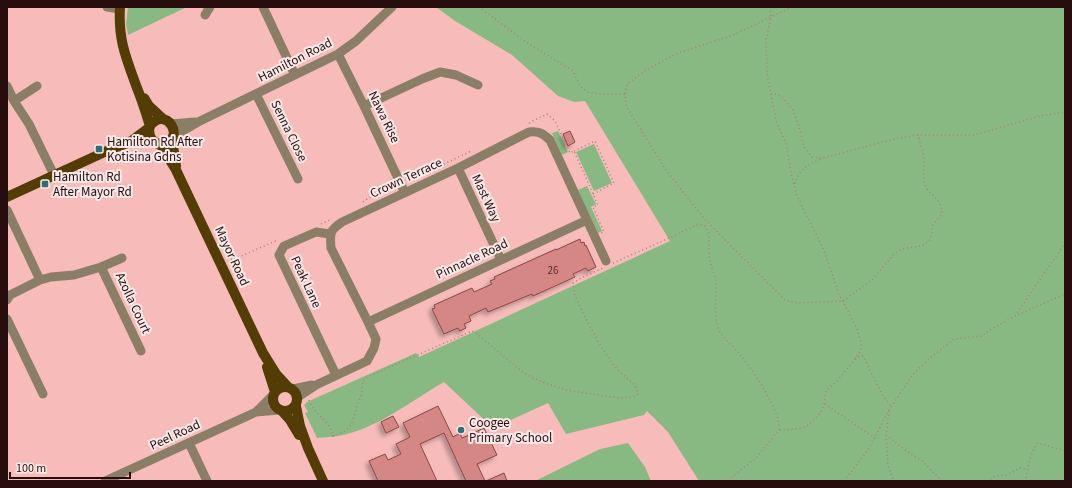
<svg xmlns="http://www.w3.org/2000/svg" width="1072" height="488" font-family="'Source Sans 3',sans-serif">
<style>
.green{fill:#89b982}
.building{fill:#d58785;stroke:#874847;filter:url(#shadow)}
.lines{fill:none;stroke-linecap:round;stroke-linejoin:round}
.path{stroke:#ac7d7b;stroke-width:1.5;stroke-dasharray:1 3;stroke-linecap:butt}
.minor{stroke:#8b7e66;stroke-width:9}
.major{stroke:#543c07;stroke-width:10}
.poi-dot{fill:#287277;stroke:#faeae9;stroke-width:1.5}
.labels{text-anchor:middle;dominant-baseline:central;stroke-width:4;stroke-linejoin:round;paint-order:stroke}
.number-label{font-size:11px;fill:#522c2b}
.street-label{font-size:13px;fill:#270d0d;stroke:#faeae9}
.poi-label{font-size:13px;fill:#270d0d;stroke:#faeae9;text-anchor:start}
</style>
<defs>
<filter id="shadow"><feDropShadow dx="-3.5" dy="3.5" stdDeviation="2" flood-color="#0004"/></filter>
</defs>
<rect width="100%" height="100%" fill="#f7bcba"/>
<path class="green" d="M128,7H187L128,35L126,23Z
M436,7H1065V481H699L668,432L647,411L644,415L566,434L548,403L493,428L444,382C416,398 385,422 354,432C342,436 330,437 317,438L305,413L308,412L304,405L307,402L416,353L419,357L670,241L585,101L574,102L558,96L512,55L455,21Z
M558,131L568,152L562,155L552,133Z
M594,144L612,183L594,191L576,152Z
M587,186L596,204L591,207L602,231L598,233L578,190Z
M628,443L645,467L651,481H535L600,449Z"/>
<path class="building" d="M570,131L575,142L568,146L563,134Z
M580,239L581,243L584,242L585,246L586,245L596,267L588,271L586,268L573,274L575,277L533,296L532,294L488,312L486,308L469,316L471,321L464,324L466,328L460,331L458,328L444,334L432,309L435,308L434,305L472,288L474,292L492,284L490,281L495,279L494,277L556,249V250Z
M438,406L453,437L460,433L462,438L484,428L497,455L477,464L485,481H466L444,433L420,444L437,481H378L369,461L385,454L388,460L401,454L396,444L410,437L403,423Z
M393,416L399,427L386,433L381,422Z
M504,473L507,481H486Z"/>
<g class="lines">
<path class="path" d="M376,7H377
M479,7L526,42L573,71L580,86L588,92L600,94H625
M770,7L771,17L766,40L767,74L776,121L786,143L791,173L797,196L823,248L839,294L857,329L861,342V350L854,360L839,379L826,391L824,404L821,412L815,419L808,425L802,428L796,429L779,430
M792,7L733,35L678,53L646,70L627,84L625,94L626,106L666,170L702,216L728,243L785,300L798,303L843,301L873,279L894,254L902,249L921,246L929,241L932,234V226L942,214C942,197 928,196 924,182C923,175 924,166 924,160C923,151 920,143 918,135
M771,94H777L783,98L793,110L800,130L804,147L812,157L823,158L894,139L918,135H974L1040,116L1065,112
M529,123L547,114L555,121L570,153L574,151L598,205L593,207L604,232L601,233
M574,151L595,141L614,183L593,194
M406,177L417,172L442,165L471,151
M795,184C799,169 807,165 821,159
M363,202L379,191L392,184
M321,224L332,219
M225,253L228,251L232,260L278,240
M613,263L676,235L696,225H704C712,234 708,242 709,253C709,264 715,273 716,283C717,299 712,316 720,332C725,340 734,347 740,355C753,370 781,411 779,430L757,457L732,477L729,481
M1015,316L1065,243
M855,359L860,356H863L883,396L891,406
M309,400C315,417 332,420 333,439
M825,404L875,438
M889,411L886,435L888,466L894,481
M886,435L908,452L922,461L942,481
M333,436C354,429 351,424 357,406C358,401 362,396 362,390C363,385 362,382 365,378L472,331L476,333L520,370L531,377L545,383L566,390L619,398L631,397L635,396L638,394C637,382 623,377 617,369C599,347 587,321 575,296L573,283L583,277L603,268
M844,481L868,450L889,410L914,373L929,359L954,339L982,336L988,331L1015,316L1065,294
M987,481L996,476L1007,475L1020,468L1027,470
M1028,481L1026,479C1027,470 1031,449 1038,443L1065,451"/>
<path class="minor" d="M107,7L120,9
M263,7L295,75
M205,15L210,7
M338,54L364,106L405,193
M7,86L14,101L29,124L54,175
M256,94L298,179
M14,101L37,86
M364,106L422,79L440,72L456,75L478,85
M171,124L195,122
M172,137L198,122L338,54L356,41L392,7
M458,168L501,260
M7,210L40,280
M330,234L316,232L284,246L279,255L336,375
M101,267L141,351
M7,300L10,295L40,280L51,277L74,275L101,267L122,258
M7,319L43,394
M368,322L587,220
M293,389L312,385
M298,397L316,385L367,361L374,348L376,339L368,322L331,248C330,233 329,231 342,222L458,168L529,132C539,131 542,133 550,140L606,261
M256,412L279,410
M189,443L207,481
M105,481L256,412L274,394"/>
<path class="major" d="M120,7C118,40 126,58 137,88C142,100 146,113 150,126C147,135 153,146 164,144C186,138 166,105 150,126
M144,98L149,106L163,119
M172,139L176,166
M160,144L176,170L263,353L276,374L287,386
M7,197L111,149L130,142L150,127
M267,367L275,392
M273 399a12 12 0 1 1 24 0a12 12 0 1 1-24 0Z
M296,406L300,426L308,448L323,481
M281,410L290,420L299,435"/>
</g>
<g class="poi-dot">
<rect x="95" y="145" width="8" height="8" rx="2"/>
<rect x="41" y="180" width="8" height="8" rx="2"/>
<circle cx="461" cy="430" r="4"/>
</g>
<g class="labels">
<g class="number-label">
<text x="553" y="270">26</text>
</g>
<g class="street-label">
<text transform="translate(295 60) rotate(-27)">Hamilton Road</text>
<text transform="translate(384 117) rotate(64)">Nawa Rise</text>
<text transform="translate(289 131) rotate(64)">Senna Close</text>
<text transform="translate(406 178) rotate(-25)">Crown Terrace</text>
<text transform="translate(486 198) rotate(65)">Mast Way</text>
<text transform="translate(232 256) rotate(65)">Mayor Road</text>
<text transform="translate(472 259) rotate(-25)">Pinnacle Road</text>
<text transform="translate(306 282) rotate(65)">Peak Lane</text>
<text transform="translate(133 303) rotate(65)">Azolla Court</text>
<text transform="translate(175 435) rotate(-25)">Peel Road</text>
</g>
<g class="poi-label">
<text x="107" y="142">Hamilton Rd After<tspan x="107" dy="15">Kotisina Gdns</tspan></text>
<text x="53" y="177">Hamilton Rd<tspan x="53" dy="15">After Mayor Rd</tspan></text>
<text x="469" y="423">Coogee<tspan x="469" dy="15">Primary School</tspan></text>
</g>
</g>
<rect width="1072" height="488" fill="none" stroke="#270d0d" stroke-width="16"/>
<path d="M10 472v6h120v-6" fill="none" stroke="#270d0d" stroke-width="2"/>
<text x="16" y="472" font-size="12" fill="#270d0d" stroke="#faeae9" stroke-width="3" paint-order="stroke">100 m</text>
</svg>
